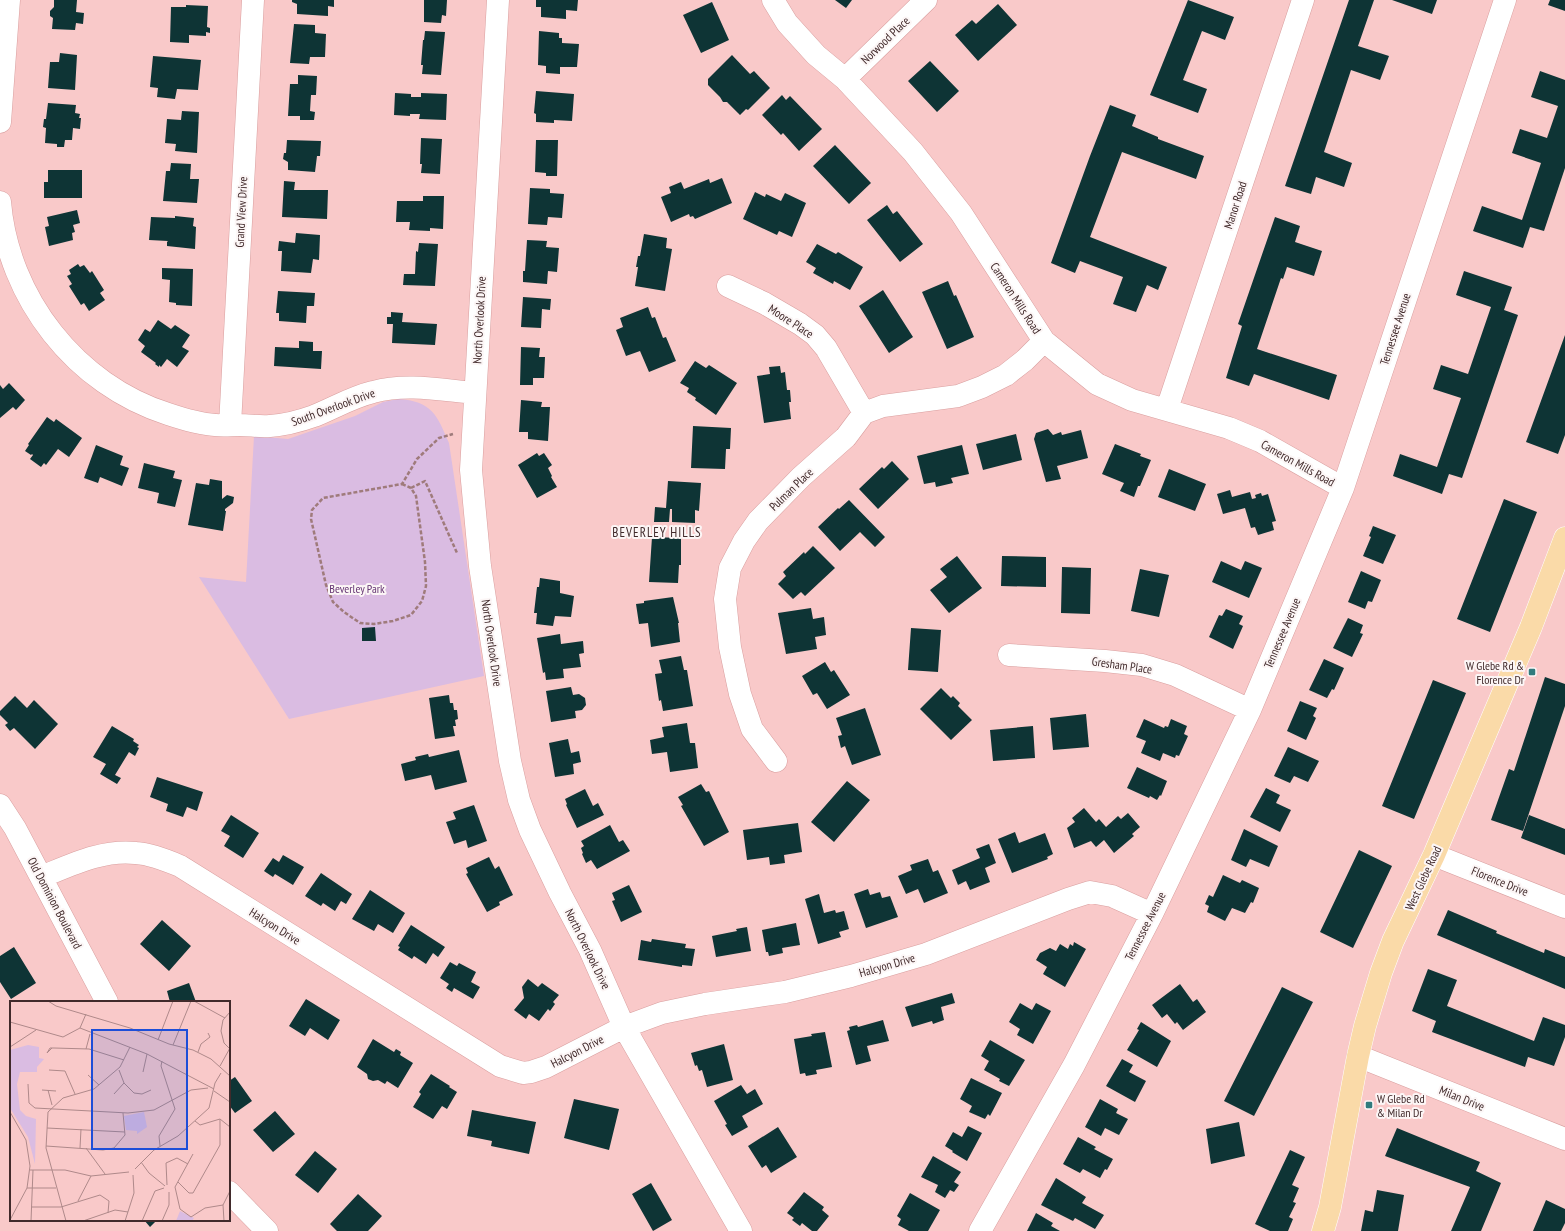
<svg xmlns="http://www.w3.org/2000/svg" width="1565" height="1231" font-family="'PT Sans Narrow',sans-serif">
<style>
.green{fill:#dabce2}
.building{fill:#0e3435}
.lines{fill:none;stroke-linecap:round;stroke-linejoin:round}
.minor-casing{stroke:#d99f9f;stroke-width:23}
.major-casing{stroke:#fff;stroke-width:23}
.path{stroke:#9f7b7b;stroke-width:2.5;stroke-dasharray:4 2;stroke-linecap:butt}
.minor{stroke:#fff;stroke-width:22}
.major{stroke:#fadaa8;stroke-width:22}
.poi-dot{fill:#317b7d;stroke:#fcf6f6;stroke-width:1.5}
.labels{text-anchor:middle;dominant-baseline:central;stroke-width:4;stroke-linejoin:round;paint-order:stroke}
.street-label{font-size:12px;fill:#412a2b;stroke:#fcf6f6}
.park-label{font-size:12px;fill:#663674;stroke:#fcf6f6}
.poi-label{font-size:12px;fill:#412a2b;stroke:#fcf6f6;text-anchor:end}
.neighbourhood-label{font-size:13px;letter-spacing:1px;fill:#412a2b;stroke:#fcf6f6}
.inset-road{fill:none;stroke:#af898a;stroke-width:1}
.view{fill:#1d4ed8;fill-opacity:0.15;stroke:#1d4ed8;stroke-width:2}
.inset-edge{fill:none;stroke:#412a2b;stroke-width:2}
</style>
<rect width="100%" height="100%" fill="#f9c9c9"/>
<path class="green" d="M398,399C432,401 437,415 449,443L484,676L289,719L199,577L246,582L254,436L288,439L355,416L383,402Z"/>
<path class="building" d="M54,0H77L76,12L84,13L83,24L76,23L75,30L52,29L53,18L50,16V11L54,7Z
M292,0H334V7L328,6V16L297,14V4L292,2Z
M424,0H447L446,16L442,15L441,23L424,22Z
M536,0H578L577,11L566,10V19L541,17V7H536Z
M835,0H852L846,8Z
M1188,0L1234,17L1225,40L1202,31L1183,80L1207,89L1198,113L1150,95Z
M1349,0H1374L1358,46L1389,56L1380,80L1351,70L1324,152L1352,163L1344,187L1316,177L1311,194L1285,186Z
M1392,0H1437L1432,14Z
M1550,0H1565V11L1548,5Z
M712,2L729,40L701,53L683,15Z
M998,4L1017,25L978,61L955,35L972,20L976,24Z
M186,5L208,6L207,27L210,28V33L206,32V36L189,35V43L170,42L171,7H186Z
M294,24L315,25V33L326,34L325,57H310L309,64L290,63Z
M425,31L445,32L441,75L422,74L423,65H421L423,40H424Z
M539,31L559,33V38H562V43L579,44L577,67H560V74L546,73V66L538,65Z
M60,53L77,55L75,90L48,88L50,62H59Z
M732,55L750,74L754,71L770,88L748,110L746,109L740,115L727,102H723L720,97L708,85V79Z
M153,56L201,60L198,90L177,89L175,99L157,97L158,88L150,87Z
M930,61L959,91L937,112L908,81Z
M1540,71L1565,80V168L1544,231L1530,227L1523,248L1473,231L1482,206L1522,220L1541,163L1512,153L1520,129L1547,138L1558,106L1531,97Z
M298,75L317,76L316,95H311L310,111L315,112L314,120H300V116H288L290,84H298Z
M536,91L574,94L572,121L554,120V123L536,122V114L534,113Z
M395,93L411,94V97H421V93L447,94L446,120L419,119L420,114H410V116L394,115Z
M782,95L786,100L790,96L822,129L799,151L783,133L781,135L762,115Z
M48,103L76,105L75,113L80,114L79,118H81L80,129L73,128L72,140H65L64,147H57V144L45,143L46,128L43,127L44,119H46Z
M1110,105L1136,115L1132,126L1158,137V139L1204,156L1196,179L1122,152L1090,237L1167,267L1158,290L1147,285L1136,312L1113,304L1123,277L1080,261L1075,273L1051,263L1090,156Z
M182,111L199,112L197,153L175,151L176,144L165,143L167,119L181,120Z
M421,138L442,139L440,174L421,173L422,164H420Z
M287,140L321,141L320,156H317L315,172L288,170V162L283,159L284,153H286Z
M536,140H558L557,176H546V173L535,172Z
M835,145L871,183L849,204L813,166Z
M171,163L191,164L190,179H199L197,203L163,201L166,171H170Z
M48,170H82V198H44V182H48Z
M722,178L732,203L695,219L693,216L690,217L689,214L671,222L661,197L671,193L669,187L681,182L684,189L709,179L710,183Z
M284,181L295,182L294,190H328L327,219L282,217Z
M530,188L550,189V193L564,194L562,218L548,217L547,225L528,224Z
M755,192L765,197L766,194L781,201L785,193L806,203L792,237L779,231L777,235L743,219Z
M423,196H444L443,229L430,228V231L409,230L410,222H396L397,201H423Z
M887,205L893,214L897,211L923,244L900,262L867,220Z
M77,210L80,223L73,225L75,232L72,233L73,240L49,246L45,227L49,226L47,217Z
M175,216L194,218L193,226L196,227L195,249L167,246V242L168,241L149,240L151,217L175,218Z
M1275,217L1300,226L1295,242L1322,251L1314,276L1287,267L1283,279L1281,278L1257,349L1337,375L1329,400L1254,374L1249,386L1226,378L1242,326L1238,324Z
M296,233L320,235L319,260L313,259L311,273L281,271L282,251H278L279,241L295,243Z
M644,234L667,238L666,248L672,249L665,291L635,286L638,267H636L638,256H640Z
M527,240L547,241L546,247L559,248L557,272L548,271L547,284L523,282V271H525Z
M419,243L438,244L435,286L403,285L404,274H415L416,251L418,252Z
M817,244L836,254L838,252L863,267L850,290L834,281L833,284L813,273L816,268L806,262Z
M78,264L80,267L84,265L90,273L92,271L104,290L100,293L105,300L89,311L84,303L81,305L69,286L72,284L67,276L71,274L69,270Z
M162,268L193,269L192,306L176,305V303L169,302L170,280L162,279Z
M1464,271L1512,287L1504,310L1518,315L1462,478L1449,474L1442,494L1393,476L1400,454L1437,467L1461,398L1433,389L1441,365L1468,374L1491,307L1456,295Z
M948,281L954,296L956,295L974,337L947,349L922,292Z
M883,290L913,337L889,353L859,306Z
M278,291L315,293L314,306H307L306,323L279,321V313H276Z
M523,297L551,299L550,310L542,309L541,328L521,327Z
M648,307L652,318L655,317L663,338L666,337L676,361L649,372L640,351L626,356L616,330L623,327L620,318Z
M391,312L403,313L402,322L437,324L435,345L392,343L393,324H387V317H391Z
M158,320L171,329L175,325L190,335L182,347L189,351L177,367L167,359L161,367L159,365V367L155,364L156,363L141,352L145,346L138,340L145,329L150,332Z
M1565,335V435L1558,454L1526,442Z
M299,341L313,342V351H322L321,369L274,366L275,347L299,348Z
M521,347L540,348L539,357H545L544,378H533V385H520Z
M695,361L706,368L709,365L737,383L716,415L695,400L696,398L687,392L689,388L680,383Z
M780,366L781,373L785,372L787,390H790L791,402H789L791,419L764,423L757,376L770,374L769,367Z
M9,383L25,400L16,410L13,407L0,418V385L3,389Z
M521,400L542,402L541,407H550L548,441L528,439V432H519Z
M47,417L54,422L56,419L82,438L69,457L58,449L46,465L44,463L41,467L30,459L33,455L32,454L31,455L25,451L29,445L28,444Z
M693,426L731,428L730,449H726L725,469L691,468Z
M1048,429L1053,435L1061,432L1062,435L1081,430L1088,458L1057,466L1061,479L1046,482L1034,439L1036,433Z
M1016,434L1022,460L983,470L976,444Z
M1115,444L1141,454L1140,456L1151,460L1140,486H1138L1134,497L1120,491L1124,483L1102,474Z
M96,445L123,456L120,465L129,468L122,486L100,477L98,483L84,478Z
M962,445L969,474L951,478L953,483L936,487L935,482L924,484L917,456Z
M537,453L539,456L544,453L552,465L548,468L552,476L551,477L557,487L537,498L518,465Z
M892,461L909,479L878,509L859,489L882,467L884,469Z
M144,463L175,471L173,478L182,480L175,507L157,503L159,493L138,488Z
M1169,469L1206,484L1195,511L1158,497Z
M210,479L222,481V499L227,495L234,497L233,503L225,509V511H226L223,531L188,525L196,483L209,485Z
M668,481L701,483L699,511L695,510V523L672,522V509H670L669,522H654L655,507L666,508Z
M1230,490L1232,497L1250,492L1252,499L1256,498L1255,495L1261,493L1262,496L1268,494L1276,521L1272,522L1274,530L1258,535L1255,527L1251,528L1245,508L1223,514L1217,494Z
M1504,499L1537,512L1490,632L1457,619Z
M849,500L885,537L875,547L860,532L840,551L818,527L838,508L839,509Z
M1373,526L1396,535L1383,564L1363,556L1371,537L1369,536Z
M652,537L681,538V565H679L678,583L649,582Z
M813,546L835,568L805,596L801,592L793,599L778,584L786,576L783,572L804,552L805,554Z
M957,556L982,588L949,613L930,590L947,577L940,569Z
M1002,556L1046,557V587L1001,586Z
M1221,561L1241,570L1245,561L1262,568L1249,598L1212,582Z
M1062,567L1091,568L1090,614L1061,613Z
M1140,569L1169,575L1159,617L1131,611Z
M1361,571L1381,580L1372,602L1368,601L1365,609L1348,602Z
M540,578L560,581V593L574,596L571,617L555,616L553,626L536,624L537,613H534L537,587H539Z
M673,597L679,623H678L680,642L651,647L648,623L639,624L636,604L644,603V601Z
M811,608L813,619L824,617L826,635L815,637L817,649L786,654L778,613Z
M1226,609L1243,616L1239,624L1243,626L1233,649L1209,637L1219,615L1222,616Z
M1348,618L1363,625L1360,633L1363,634L1352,657L1333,648Z
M375,627L376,641H362V628Z
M911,628L941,630L938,672L908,670Z
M560,634L561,644L583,641L584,653L579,654L581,667L563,669L564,678L546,680L545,672L543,673L537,638Z
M681,656L684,670H687L693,706L663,711L661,700L659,701L655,674L662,673L659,660Z
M1324,659L1344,668L1334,690L1332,689L1327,698L1309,690Z
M825,662L831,672L834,670L850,695L827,709L817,693L813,695L802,676Z
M1545,677L1565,684V706L1523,831L1491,820L1509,769L1514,771Z
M1433,680L1466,693L1414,819L1382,806Z
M571,687L573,695L579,694L585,698L586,705L582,710L575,711L576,718L551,722L546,691Z
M941,688L951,698L953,696L960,703L958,706L972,720L951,740L920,709Z
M449,695L450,703H453L454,710H457L458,719L455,720L456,726H453L455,736L435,739L429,698Z
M15,696L27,708L34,700L58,724L35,749L14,728L10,731L5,725L8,723L0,715V711Z
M1300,701L1317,708L1313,716L1316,718L1306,740L1287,731Z
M865,708L881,755L852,765L845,746L841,748L838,736L842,735L836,718Z
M1086,714L1089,747L1053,750L1050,718Z
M1144,719L1164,728L1165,726L1168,727L1171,719L1187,726L1184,734L1188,736L1179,756L1176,755L1175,758L1163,753L1160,761L1141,753L1146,741L1136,737Z
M687,723L690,743H695L698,768L670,772L667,752L652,754L650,740L664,737L662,727Z
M112,726L134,739L133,741L139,745L137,747L139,748L135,756L129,752L115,775L121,778L117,784L100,774L106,764L93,757Z
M1033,726L1035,758L993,761L990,730Z
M568,739L571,753L579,751L581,762L573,764L574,774L555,777L549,743Z
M1288,747L1319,761L1308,782L1294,776L1290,783L1274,776Z
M459,750L467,782L435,790L431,775L405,781L401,764L416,760L415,757L428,754L429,757Z
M1137,767L1167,781L1161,796L1160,795L1157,800L1150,796L1149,798L1127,788Z
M157,777L203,792L197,811L187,807L183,817L166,811L168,804L150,797Z
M847,781L870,800L834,842L811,822Z
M701,784L706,792L709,791L729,832L704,846L681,806L683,805L678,797Z
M1266,788L1280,795L1276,803L1291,810L1280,832L1250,817Z
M585,789L593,806L598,803L604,815L577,828L566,805L567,804L565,799Z
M474,805L487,841L468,848L466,840L454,844L446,822L456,819L453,812Z
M1084,808L1096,822L1099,819L1106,827L1118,816L1121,819L1128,813L1140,827L1132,834L1134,836L1114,853L1104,840L1096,847L1091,841L1074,848L1067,828L1075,822L1072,818Z
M231,815L259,833L243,858L224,846L230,836L221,831Z
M1529,815L1565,829V855L1521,838Z
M798,823L802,852L784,855L785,863L770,865L769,857L747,860L743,830Z
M610,825L619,842L623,840L630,851L597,869L591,860L586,863L582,854L583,853L581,848L584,846L581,841Z
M1244,829L1278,846L1269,867L1250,859L1246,867L1231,860Z
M1015,832L1019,843L1045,833L1053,854L1047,857L1048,859L1012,873L998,839Z
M989,844L996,863L985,868L990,882L970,890L966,881L958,885L952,870L980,858L976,849Z
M1359,850L1392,866L1353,948L1320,932Z
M283,855L304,867L293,885L275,874L273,877L264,871L273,858L279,862Z
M489,857L495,869L499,866L513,895L499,902L500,905L487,912L466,874L468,873L466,868Z
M928,859L933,872L938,870L948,893L924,903L918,889L906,894L898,876L912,870L910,865Z
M321,873L352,894L346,904L341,901L335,911L323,903L321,906L305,896Z
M1223,875L1240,883L1242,880L1259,888L1253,903L1251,902L1245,913L1232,908L1225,921L1207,912L1209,906L1205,904L1209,895L1213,897Z
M629,885L642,912L621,922L612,901L615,900L612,893Z
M868,889L870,895L880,892L882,898L890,896L898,917L866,928L854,894Z
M370,890L405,913L393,933L378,924L374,931L352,919Z
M819,894L824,913L835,910L836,913L844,911L849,929L839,932L841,937L818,944L805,899Z
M1448,910L1497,931L1496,933L1544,953L1545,949L1565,957V989L1437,935Z
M162,920L191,946L169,971L140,944Z
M796,923L800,945L782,948L783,953L769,956L768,952H766L762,930Z
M411,925L445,947L438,957L433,953L426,964L414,956L412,959L398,950L400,947L398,946Z
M747,927L751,951L716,957L712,936L737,931L736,929Z
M652,939L686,944L685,948L695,949L692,966L682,965V967L638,960L641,940L651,942Z
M1074,942L1086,949L1065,987L1043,974L1047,967L1036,960L1040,953L1050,948L1056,951L1060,944L1068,949L1070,944L1073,946Z
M14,947L36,983L11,999L0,982V956Z
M450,962L457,966L459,963L476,972L471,982L480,987L473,999L454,988L452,992L446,988L449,984L440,978Z
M1428,969L1457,980L1447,1006L1534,1041L1543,1017L1565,1025V1037L1554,1066L1528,1057L1525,1067L1432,1032L1436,1021L1412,1011Z
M528,979L538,987L542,983L559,995L553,1002L555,1004L550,1011L548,1009L539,1021L529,1014L526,1019L514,1010L524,998L522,987Z
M189,983L196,1002H170L167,991Z
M1180,984L1193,1002L1197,999L1206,1012L1183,1030L1177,1022L1175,1024L1167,1014L1162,1018L1152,1005Z
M1282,987L1313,1002L1254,1116L1224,1101Z
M952,993L955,1003L941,1007L944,1020L933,1024L932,1021L912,1027L905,1007Z
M306,999L340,1020L328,1040L310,1028L305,1036L289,1026Z
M1020,1003L1032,1010L1036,1003L1051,1011L1033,1044L1017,1035L1020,1029L1009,1022Z
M883,1020L889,1041L867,1046L871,1061L856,1065L847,1031L850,1030L849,1027L857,1025L858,1027Z
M1141,1022L1171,1041L1157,1067L1127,1050L1139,1030L1137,1029Z
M825,1032L832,1067L816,1070L817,1074L806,1076L805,1073L800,1074L794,1039L812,1036L811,1034Z
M373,1039L394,1052L396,1049L401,1052L400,1055L413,1063L398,1088L387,1081L385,1084L378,1080L373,1081L368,1079L367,1074L357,1067Z
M990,1040L1025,1060L1009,1086L999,1081L1000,1079L984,1070L989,1061L981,1056Z
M724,1044L733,1080L707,1087L702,1070L699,1071L697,1065L695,1066L691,1053Z
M1122,1059L1133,1065L1129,1072L1146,1081L1135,1102L1106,1086Z
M431,1074L450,1086L449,1087L457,1092L447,1109L442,1106L433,1119L413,1107L421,1094L419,1092Z
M235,1077L252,1101L235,1113L229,1105V1081Z
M971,1078L1002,1093L990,1116L988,1114L985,1119L969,1112L972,1106L960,1099Z
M741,1085L747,1094L755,1089L763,1104L742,1116L748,1127L732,1136L725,1125L727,1124L714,1101Z
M574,1099L619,1109L609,1150L564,1138Z
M1100,1099L1118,1109L1116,1113L1128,1119L1119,1135L1105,1128L1101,1136L1085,1127Z
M472,1110L536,1122L529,1154L491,1146L492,1141L467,1136Z
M275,1111L295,1134L273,1152L253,1130Z
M1239,1122L1245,1156L1211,1164L1206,1129Z
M968,1126L982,1133L967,1161L952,1152L953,1151L945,1146L953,1132L962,1137Z
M778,1127L797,1157L771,1173L766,1165L762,1168L748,1146Z
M1397,1128L1480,1162L1476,1171L1501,1183L1481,1231H1451L1470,1187L1385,1156Z
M1078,1137L1096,1147L1094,1149L1113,1159L1107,1170L1105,1169L1100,1178L1083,1169L1080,1173L1063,1164Z
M1290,1150L1305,1157L1292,1185L1299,1188L1293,1202L1296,1203L1289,1217L1293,1219L1288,1231H1270L1255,1224Z
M315,1151L337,1169L318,1193L295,1175Z
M933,1156L961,1172L954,1182L959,1185L954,1192L950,1190L945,1198L935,1192L938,1185L921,1177Z
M1056,1178L1086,1197L1082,1203L1104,1215L1095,1229L1075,1218L1073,1221L1041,1205Z
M651,1183L672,1220L653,1231L632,1194Z
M1377,1190L1404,1195L1398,1231H1361L1365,1210L1373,1212Z
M804,1192L824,1207L822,1210L829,1216L817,1231H812L802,1223L800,1226L792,1220L794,1218L787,1213Z
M910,1193L940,1210L928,1231H909L898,1225L901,1219L897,1216Z
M358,1194L382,1216L368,1231H337L330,1224Z
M1546,1200L1565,1209V1223L1561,1231H1533Z
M1036,1213L1053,1223L1051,1226L1060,1231H1027Z
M144,1220H157L150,1227Z"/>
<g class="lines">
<g class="minor-casing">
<path id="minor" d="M498,0L471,470L480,566L510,761L519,800L530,830L560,893L590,950L624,1027L741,1231
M773,0L787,23L816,55L845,79L913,152L961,213L1044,341L1097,384L1132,400L1229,428L1260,441L1343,488
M845,79L926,0
M0,122L9,0
M0,202C8,298 76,385 168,414C183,419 200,424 215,425C223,426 232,425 240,425C250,425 260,427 270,426C285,425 300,421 314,416C334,408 352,397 373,392C406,383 441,390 475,393
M728,286L764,303L800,324L815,335L826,348L864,413
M1167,409L1303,0
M230,425L253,0
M1009,655L1105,661L1142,665L1175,675L1250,710
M776,761L752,729L740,694L730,647L725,599L730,568L744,541L758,521L801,477L846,437L864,413L883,406L958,396L982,387L1006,375L1025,360L1044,341
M0,805L15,828L107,1002
M1434,855L1565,907
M41,877C71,865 103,849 136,853C151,854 166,860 180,866L500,1066L523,1073L531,1072L546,1067L624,1027L662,1013L705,1004L785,992L851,976L926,954L1068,899L1090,892L1112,896L1152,914
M1358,1056L1565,1139
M229,1192L267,1231
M980,1231L1074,1065L1152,914L1250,710L1343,488L1505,0"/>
</g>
<g class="major-casing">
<path id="major" d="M1323,1231L1330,1207L1358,1056L1365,1026L1381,973L1393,941L1434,855L1531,627L1565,538"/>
</g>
<path class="path" d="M402,484L411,488L416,496L425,562L426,586L422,601L411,615L393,621L374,624L360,623L344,612L333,602L326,585L311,519L312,510L323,498L402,484L417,459L439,438L453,434
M411,488L425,481L457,553"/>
<use href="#minor" class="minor"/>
<use href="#major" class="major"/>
</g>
<g class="poi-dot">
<rect x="1528" y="668" width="8" height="8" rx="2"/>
<rect x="1365" y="1101" width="8" height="8" rx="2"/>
</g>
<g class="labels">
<g class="street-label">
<text transform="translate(885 40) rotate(-44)">Norwood Place</text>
<text transform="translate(1235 205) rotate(-72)">Manor Road</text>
<text transform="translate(241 212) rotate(-87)">Grand View Drive</text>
<text transform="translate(1016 298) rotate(57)">Cameron Mills Road</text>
<text transform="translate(479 320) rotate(-87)">North Overlook Drive</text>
<text transform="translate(791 321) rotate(33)">Moore Place</text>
<text transform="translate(1395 329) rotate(-72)">Tennessee Avenue</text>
<text transform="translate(333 407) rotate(-20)">South Overlook Drive</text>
<text transform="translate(1298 463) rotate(29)">Cameron Mills Road</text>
<text transform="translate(791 489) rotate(-44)">Pulman Place</text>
<text transform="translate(1282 633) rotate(-67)">Tennessee Avenue</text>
<text transform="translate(492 643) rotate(82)">North Overlook Drive</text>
<text transform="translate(1122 665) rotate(8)">Gresham Place</text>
<text transform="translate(1423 878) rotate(-65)">West Glebe Road</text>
<text transform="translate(1500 881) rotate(22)">Florence Drive</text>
<text transform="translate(55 903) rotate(62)">Old Dominion Boulevard</text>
<text transform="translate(275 926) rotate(32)">Halcyon Drive</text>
<text transform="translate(1145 926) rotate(-63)">Tennessee Avenue</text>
<text transform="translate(588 949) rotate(64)">North Overlook Drive</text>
<text transform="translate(887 965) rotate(-16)">Halcyon Drive</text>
<text transform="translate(577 1051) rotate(-27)">Halcyon Drive</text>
<text transform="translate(1462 1098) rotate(22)">Milan Drive</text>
</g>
<g class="park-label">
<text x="357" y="588">Beverley Park</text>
</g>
<g class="poi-label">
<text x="1524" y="665">W Glebe Rd &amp;<tspan x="1524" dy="14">Florence Dr</tspan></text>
<text x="1377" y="1098" text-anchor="start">W Glebe Rd<tspan x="1377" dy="14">&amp; Milan Dr</tspan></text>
</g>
<g class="neighbourhood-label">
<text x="657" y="532">BEVERLEY HILLS</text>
</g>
</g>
<g transform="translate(10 1001)">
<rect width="220" height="220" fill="#f9c9c9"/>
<path d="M18,44L29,46V57L34,58L27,66V71H10L7,83L10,109L16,115L26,118L25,163L18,136L0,107V49ZM134,111L137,126L127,133V130L116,129L114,115ZM170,210L184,217L182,220H166Z" fill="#dabce2"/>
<path class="inset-road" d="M38,0L46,5L120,27L159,43L183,49L201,58L220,75M184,0L215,17M0,21L53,36L70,27L76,13M70,27L137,53L204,88M148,39L163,0M163,44L181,0M0,46L26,29M42,47L37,52L40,47H44L79,48L114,59M76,48L80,33M220,48L214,42L211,30L213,19L220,11M188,51L191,43L200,36L198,32M210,65L220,47M39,69L55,70L65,93M109,69L114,82L124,92L132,93L141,89M133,71L137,53M78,74L89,84M18,83L19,102L25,107L118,112L144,109L181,89L198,87M32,89L46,90M38,89L42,104M204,90L220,101M104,93L114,82M0,111L16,139L20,165L17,187L0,219M185,120L190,124L210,118L220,126M37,127L115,131M36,145L93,149L104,147L115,134L113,112M150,145L149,135L165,108L151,65L152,60M70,147L71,128M76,147L95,173M183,153L165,186L170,208L181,216L195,207L213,204M131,161L139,172L155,185M125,168L144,149L168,135L199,107L205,82L211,72M20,169H55L81,175L119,171M168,181L179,192H183L210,144V118M157,184L156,162L167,157L178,163M17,187H46M68,200L81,175M21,206H51L90,194L99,200L98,212M21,220L23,169M56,220L36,147L38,111L53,97L84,88L110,66L120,46M73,220L105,209L118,211M115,220L124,192L123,174M132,220L145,190L154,187M152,220L159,204V191M214,220L213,204L220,190"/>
<path class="view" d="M82,29H177V148H82Z"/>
<rect width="220" height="220" class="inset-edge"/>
</g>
</svg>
